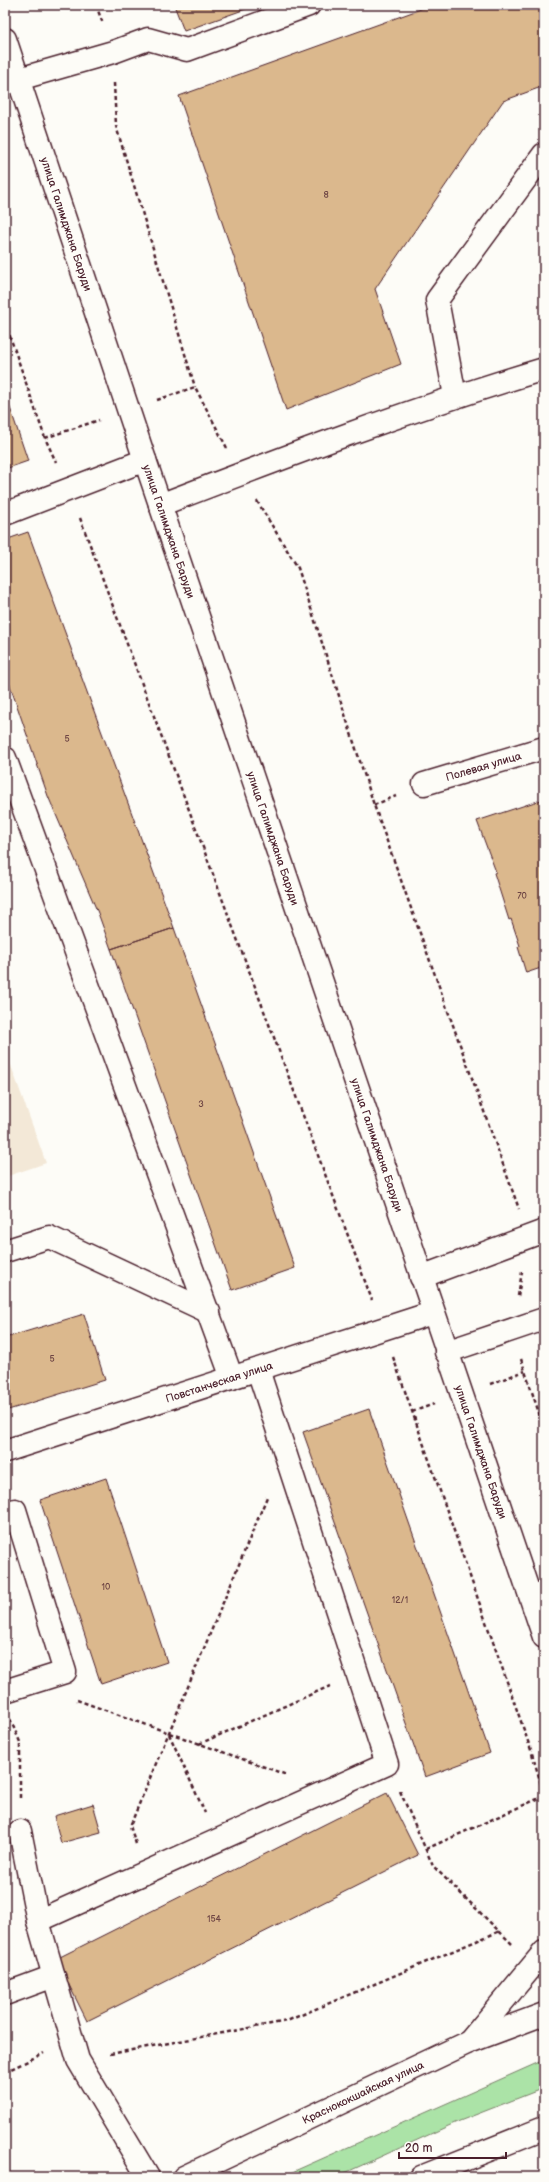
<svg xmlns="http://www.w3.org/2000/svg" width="549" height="2182" font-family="'Balsamiq Sans',sans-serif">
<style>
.built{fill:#f3e8d7}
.green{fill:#abe3a7;stroke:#7a8169}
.building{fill:#dbb88d;stroke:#4a1f2b}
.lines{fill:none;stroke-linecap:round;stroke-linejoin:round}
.minor-casing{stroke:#4a1f2b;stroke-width:25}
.major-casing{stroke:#4a1f2b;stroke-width:25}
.path{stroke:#4a1f2b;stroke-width:2.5;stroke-dasharray:4 3;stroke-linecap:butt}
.minor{stroke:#fdfcf7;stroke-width:22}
.major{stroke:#fdfcf7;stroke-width:22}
.labels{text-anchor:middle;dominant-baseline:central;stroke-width:4;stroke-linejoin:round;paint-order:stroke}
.number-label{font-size:9px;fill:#6e4544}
.street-label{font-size:11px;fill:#4a1f2b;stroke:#fdfcf7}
</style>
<rect width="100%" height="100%" fill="#fdfcf7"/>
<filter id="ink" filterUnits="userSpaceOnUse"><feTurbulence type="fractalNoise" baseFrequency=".025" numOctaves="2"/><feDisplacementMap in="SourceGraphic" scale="8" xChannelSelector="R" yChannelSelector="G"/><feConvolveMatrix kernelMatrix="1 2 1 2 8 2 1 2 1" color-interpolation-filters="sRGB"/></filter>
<g filter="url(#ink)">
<path class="built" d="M5,1049L46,1163L5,1177Z"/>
<path class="green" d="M544,2060V2088L457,2122L336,2177H281Z"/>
<path class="building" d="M174,5H257L184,31Z
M432,5H544V86L503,101L375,289L401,364L286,410L179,96Z
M5,393L28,461L5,469Z
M28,532L174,928L111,949L98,913L48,796L5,671V540Z
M544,799V967L526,973L518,947L520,946L511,919L509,920L494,873L496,872L477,821Z
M174,928L295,1268L232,1290L111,949Z
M84,1314L105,1380L5,1411V1338Z
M369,1409L490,1753L425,1777L303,1432Z
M106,1478L167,1662L101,1684L40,1500Z
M387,1793L418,1855L87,2021L56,1959Z
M93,1804L101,1832L61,1843L54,1816Z"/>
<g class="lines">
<g class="minor-casing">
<g id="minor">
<path id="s1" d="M5,39L145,460L544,1637"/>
<path d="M19,79L113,52L148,39L187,50L309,5"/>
<path d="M455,396L437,300L544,154"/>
<path d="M160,505C287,456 414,408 544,369"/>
<path d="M5,514L145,460"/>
<path d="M5,758L232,1378"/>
<path id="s2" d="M424,784L544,748"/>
<path d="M5,1251L49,1237L209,1312"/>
<path d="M421,1277L544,1231"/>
<path d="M446,1352L544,1319"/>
<path id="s3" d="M5,1451L432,1313"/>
<path d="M5,1513L15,1510L65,1672L5,1691"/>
<path d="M20,1831L38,1921L387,1764L258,1370"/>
<path d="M38,1921L78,2060L148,2177"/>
<path d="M5,1994L54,1976"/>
<path d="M469,2042L544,1952"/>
</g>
</g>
<g class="major-casing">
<g id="major">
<path id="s4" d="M184,2177L469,2042L544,2014"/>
<path d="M421,2177L544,2128"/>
</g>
</g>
<path class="path" d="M96,5L103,24
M114,83L116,126L195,387
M5,322L45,438L56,462
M157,400L195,387L227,448
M45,438L99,420
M257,501L298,568L374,805L519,1209
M80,518L372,1300
M374,805L396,796
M518,1296L522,1272
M393,1357L531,1750L544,1794
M521,1359L544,1428
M490,1384L525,1371
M412,1412L434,1404
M77,1700L287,1775
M10,1719L20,1742V1800
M169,1734L205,1813
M199,1744L330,1686
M400,1791L433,1866L512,1944
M136,1844L130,1826L267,1497
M426,1849L544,1796
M110,2054L287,2021L500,1931
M5,2072L44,2053"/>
<use href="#minor" class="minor"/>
<use href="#major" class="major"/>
</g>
</g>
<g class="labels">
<g class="number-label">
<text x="326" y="195">8</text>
<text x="67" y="739">5</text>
<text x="522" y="896">70</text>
<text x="201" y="1104">3</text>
<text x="52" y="1359">5</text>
<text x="106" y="1587">10</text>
<text x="400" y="1600">12/1</text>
<text x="214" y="1919">154</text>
</g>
<g class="street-label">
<text stroke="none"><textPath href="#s1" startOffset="195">улица Галимджана Баруди</textPath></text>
<text stroke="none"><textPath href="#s1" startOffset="519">улица Галимджана Баруди</textPath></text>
<text stroke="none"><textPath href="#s2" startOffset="62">Полевая улица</textPath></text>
<text stroke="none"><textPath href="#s1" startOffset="843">улица Галимджана Баруди</textPath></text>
<text stroke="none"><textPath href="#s1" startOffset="1167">улица Галимджана Баруди</textPath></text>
<text stroke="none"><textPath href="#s3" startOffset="225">Повстанческая улица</textPath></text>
<text stroke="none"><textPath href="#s1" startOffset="1491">улица Галимджана Баруди</textPath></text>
<text stroke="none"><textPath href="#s4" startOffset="198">Краснококшайская улица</textPath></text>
</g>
</g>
<rect width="549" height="2182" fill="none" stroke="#fdfcf7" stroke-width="20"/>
<rect x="10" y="10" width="529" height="2162" fill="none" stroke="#4a1f2b" stroke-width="1.5" filter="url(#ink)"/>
<path d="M399 2152v6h107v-6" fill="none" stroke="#4a1f2b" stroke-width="2"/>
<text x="405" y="2152" font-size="12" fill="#4a1f2b" stroke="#fdfcf7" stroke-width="3" paint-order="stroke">20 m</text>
</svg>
